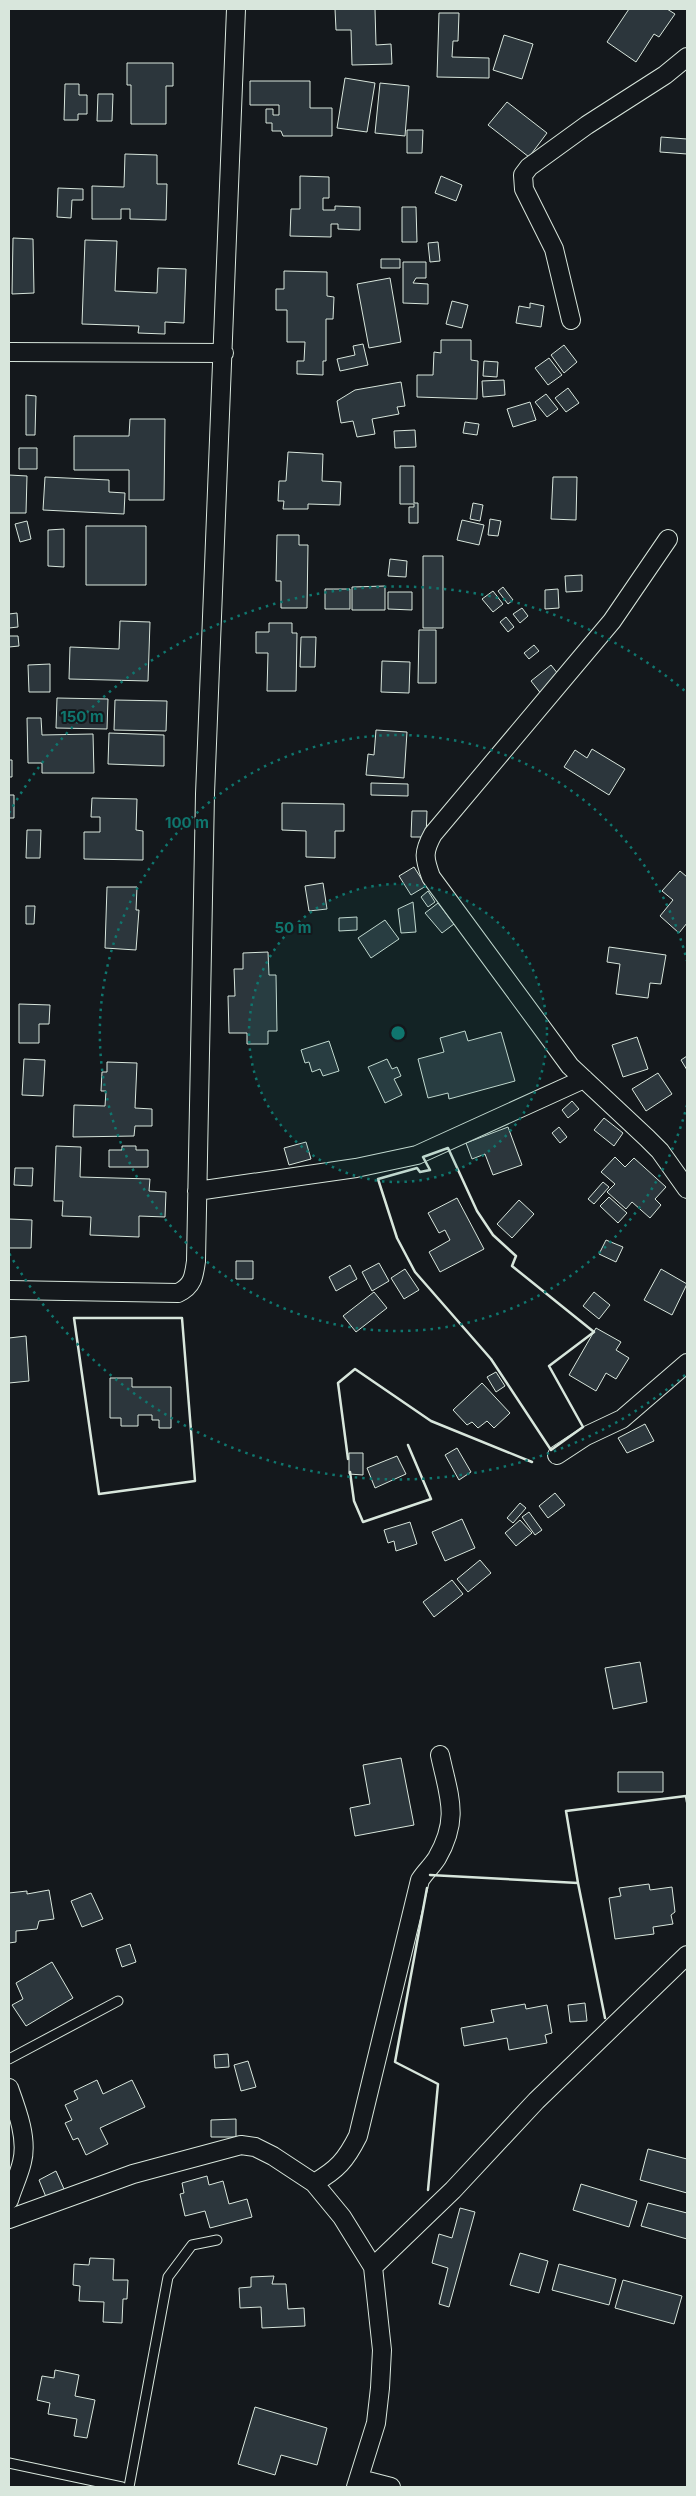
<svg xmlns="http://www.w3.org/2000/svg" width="696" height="2496" font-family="Inter,sans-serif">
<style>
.building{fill:#2c363c;stroke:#d8e6dc}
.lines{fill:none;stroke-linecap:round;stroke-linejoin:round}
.service-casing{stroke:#d8e6dc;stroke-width:11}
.minor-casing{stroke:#d8e6dc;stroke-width:20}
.service{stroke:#14181c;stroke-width:9}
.minor{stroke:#14181c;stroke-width:18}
.wall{stroke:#d8e6dc;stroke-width:2.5}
.ring{fill:none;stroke:#0f766e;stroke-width:2.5;stroke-dasharray:2.5 5}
.centre{fill:#0f766e;stroke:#14181c;stroke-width:2.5}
.ring-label{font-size:15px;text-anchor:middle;font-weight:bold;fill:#0f766e;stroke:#14181c;stroke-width:4;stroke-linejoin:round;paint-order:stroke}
</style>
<rect width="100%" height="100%" fill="#14181c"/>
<path class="building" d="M335,9H375L376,45L391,44L392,64L352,65L351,30H336Z
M629,9H667L675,14L659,37L654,34L636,62L607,42Z
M439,13H459L458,41H453L452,57L489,58V78L437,77Z
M504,35L533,44L522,79L493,70Z
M127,63H173V86H166V124H131V85H127Z
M345,78L375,83L367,132L337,128Z
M250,81H310V108H332V136H283L281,131H272V123H266V109H273V115H279V105H250Z
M380,83L409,86L405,136L375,133Z
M65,84H79V95H87V114H78V120H64Z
M98,94H113L112,121H97Z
M507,102L547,133L529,157L488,125Z
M407,130H423L422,153H407Z
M661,137L687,139V154L660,152Z
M125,154L157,155V184H167L166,220L130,219V209H121V219H92V186L124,187Z
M300,176L329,177V198H323V210H335V206L360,207V230L338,229V224H331V237L290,236L291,209H300Z
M441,176L462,185L456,201L435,193Z
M58,188L83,189V200H72L71,218L57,217Z
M402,207H416L417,242H402Z
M13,238L33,239L34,293L12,294Z
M85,240L117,241L115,291L157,293L158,268L186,269L184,323L165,322V334L138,333L139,326L82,324Z
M438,242L440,261L430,262L428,243Z
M381,259H400V268H381Z
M403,262H426V278H416L413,283L428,284V304L403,303Z
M284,271L327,272V296L334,297L333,319H326V361H323V375L297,374V361H304L305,342H287V310H276V289H284Z
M390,278L401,342L369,348L357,284Z
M452,301L468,305L462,328L446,324Z
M530,303L544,306L541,327L516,323L519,306L530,308Z
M441,340H471V360L478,361L477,399L417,397V375H433L434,352L441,353Z
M363,344L368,365L340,371L337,359L355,355L353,346Z
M564,345L577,362L564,373L551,355Z
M549,358L562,375L548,385L535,368Z
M484,361L498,362L497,377L483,376Z
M504,380L505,395L483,397L482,381Z
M401,382L405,406L397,407L399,414L372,419L375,434L357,437L353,421L341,423L337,401L355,390Z
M568,388L579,403L566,412L555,398Z
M546,394L558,409L547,417L535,402Z
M26,395L36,396L35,435H26Z
M530,402L536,420L513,427L507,409Z
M130,419H165L164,500H129V470H74V436H129Z
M465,422L479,424L477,435L463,433Z
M415,430L416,447L395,448L394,431Z
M19,448H37V469H19Z
M288,452L323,454L322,481L341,482L340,505L308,504V509H283L284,501H278L279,481H286Z
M400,466H414V503H418V523H409V507H414V504H400Z
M9,475L27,476L26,513H9Z
M45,477L109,480V492L125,493L124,514L43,510Z
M553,477H577L576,520L551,519Z
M473,503L483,505L480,521L470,519Z
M490,519L501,521L498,536L488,535Z
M462,520L484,525L479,545L457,540Z
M27,521L31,539L20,542L15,524Z
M86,526H146V585H86Z
M64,529V567L48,566V530Z
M277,535H299V545H308L307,608H281V581H276Z
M423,556H443V628H423Z
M390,559L407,561L406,577L388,576Z
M582,575V591L566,592L565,576Z
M385,586V610H352V587Z
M503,587L513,600L508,604L498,591Z
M325,589H350V609H325Z
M558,589L559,608L545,609V590Z
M493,591L503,604L493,612L482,599Z
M388,592H412V610L388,609Z
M522,608L528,616L520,623L513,614Z
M17,613L18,627L9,628V614Z
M506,617L514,627L508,632L500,622Z
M120,621L150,622L148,681L69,679L70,647L119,649Z
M269,623H292V633H297L296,691H267L268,653H256V632H269Z
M419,630H436V683H418Z
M9,636H18L19,646L9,647Z
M301,637H316L315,667H300Z
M534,645L539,651L529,659L524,653Z
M382,661L410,662L409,693L381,692Z
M50,664V692H29L28,665Z
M551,665L562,679L542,695L531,681Z
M57,698L108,699L107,729L56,728Z
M115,700L167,701L166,731L114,730Z
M27,718H41L42,735L93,734L94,773H42V763H28Z
M376,730L407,732L404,778L366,775L368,754L374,755Z
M109,733L164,735V766L108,764Z
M592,749L625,769L609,795L564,767L575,750L587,758Z
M9,760H12V777H9Z
M371,783L408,784V796L371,795Z
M9,795H14V818H9Z
M92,798L137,799L136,830L143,831V860L84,859V832H100V817H91Z
M282,803L344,804V831H335V858L306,857V831L282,830Z
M412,811H427L426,837H411Z
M27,830H41L40,858H26Z
M414,867L426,886L411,895L399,876Z
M680,871L687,877V923L679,933L660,916L673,900L662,891Z
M323,883L327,909L309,911L305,886Z
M107,887H137L136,910H139L136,950L105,948Z
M428,891L435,902L428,907L421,897Z
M413,902L416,932L401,933L398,909Z
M438,903L454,924L442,933L425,913Z
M26,906H35L34,924H26Z
M357,917V930L339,931V918Z
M385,920L399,939L371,958L358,938Z
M609,947L666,955L661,984L650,983L648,998L616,994L620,964L607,962Z
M268,952L269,975H276L277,1031H268V1044H247V1033H229L228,996H235L234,969H243V953Z
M19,1004L50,1005L49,1024H39V1043H19Z
M465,1031L468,1041L501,1032L515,1081L449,1099L448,1093L428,1098L418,1059L444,1052L440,1038Z
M637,1037L648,1069L623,1077L612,1045Z
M329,1041L339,1071L323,1076L320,1069L312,1072L309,1062L305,1063L301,1050Z
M687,1056V1070L681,1060Z
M24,1059L45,1060L43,1096L22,1095Z
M387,1059L392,1069L397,1067L401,1076L394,1079L402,1095L385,1103L368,1067Z
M107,1062L137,1063L135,1108L152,1109V1126H135L134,1136L73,1137L74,1105L105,1106L106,1091H101L102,1072H107Z
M658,1073L672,1094L646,1111L632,1089Z
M572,1101L579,1109L568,1118L562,1110Z
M604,1118L623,1133L614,1146L594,1130Z
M508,1127L522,1165L493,1175L485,1154L472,1159L466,1143Z
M559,1127L567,1137L560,1143L552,1133Z
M306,1142L311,1159L289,1165L284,1148Z
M56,1146L81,1147L80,1177L150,1179L149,1191L166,1192L165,1217L139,1216V1237L90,1235L91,1217L62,1216L63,1201H54Z
M122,1146H136V1150H148V1167H109V1150H122Z
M615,1157L625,1167L634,1158L666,1187L655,1199L661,1205L650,1218L632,1202L626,1209L607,1192L615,1184L601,1172Z
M15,1168H33L32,1186L14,1185Z
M603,1182L609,1187L594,1204L588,1199Z
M609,1197L627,1213L618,1223L600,1206Z
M457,1198L484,1249L440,1272L429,1252L450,1240L445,1230L439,1233L428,1213Z
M519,1200L534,1214L512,1238L497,1224Z
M9,1219L32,1220L31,1248H9Z
M606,1240L623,1247L616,1262L599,1254Z
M236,1261H253V1279H236Z
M379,1263L389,1281L372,1291L362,1272Z
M350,1265L357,1279L336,1291L329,1277Z
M405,1269L419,1290L404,1299L391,1278Z
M661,1269L687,1284L672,1315L644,1300Z
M374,1292L387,1308L356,1332L343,1316Z
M594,1292L610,1305L599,1319L583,1306Z
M596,1328L621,1342L616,1350L629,1358L616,1379L606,1373L596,1391L569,1375Z
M26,1336L29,1381L9,1383V1338Z
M496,1372L505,1386L496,1392L487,1377Z
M110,1378H132V1387H171V1428H159V1420H152V1415H138V1426H121V1418H110Z
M482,1383L510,1413L494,1428L487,1421L478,1428L472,1422L467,1425L453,1410Z
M645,1424L654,1441L627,1453L618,1438Z
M457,1448L471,1472L459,1480L445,1455Z
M349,1453H363V1475L349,1474Z
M397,1456L406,1474L375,1488L367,1468Z
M555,1493L565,1505L548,1518L539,1506Z
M520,1503L526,1508L513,1523L507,1518Z
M529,1512L542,1530L535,1535L522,1517Z
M462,1519L475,1548L445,1561L432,1532Z
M520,1520L532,1533L516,1546L505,1533Z
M410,1522L417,1544L396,1551L394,1541L388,1543L384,1530Z
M480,1560L491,1573L468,1592L457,1579Z
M452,1580L463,1594L434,1617L423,1602Z
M640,1662L647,1702L613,1709L605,1668Z
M401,1758L414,1825L355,1836L350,1808L370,1804L363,1765Z
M618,1772H663V1792H618Z
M649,1884L650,1890L672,1887L675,1912L671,1915L673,1924L653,1927L654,1934L615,1939L609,1898L621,1896L619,1888Z
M49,1890L54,1919L39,1921L37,1929L16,1931V1942L9,1943V1893L27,1891V1894Z
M91,1893L103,1919L82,1927L71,1901Z
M130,1944L136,1962L122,1967L116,1949Z
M52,1962L73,1998L26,2026L12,2005L23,1999L16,1983Z
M585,2003L587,2021L570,2022L568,2005Z
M525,2004L526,2009L547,2005L552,2033L545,2035L547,2043L509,2050L507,2038L464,2046L461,2028L494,2022L491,2010Z
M228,2054L229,2067L215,2068L214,2055Z
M248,2061L256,2087L241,2091L234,2065Z
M97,2080L103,2094L132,2080L145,2107L100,2128L108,2144L86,2155L78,2138L73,2140L65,2123L72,2120L65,2105L78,2099L74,2091Z
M236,2119V2137H211V2120Z
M648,2149L687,2159V2193L640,2180Z
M56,2171L64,2189L46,2197L39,2180Z
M207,2176L209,2185L223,2181L229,2204L247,2199L252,2217L210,2228L205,2211L185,2216L180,2194L184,2193L182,2183Z
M581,2184L637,2201L629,2227L573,2210Z
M648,2203L687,2213V2239L641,2226Z
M460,2208L475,2212L449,2307L439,2304L448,2268L432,2263L439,2234L452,2238Z
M520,2253L548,2261L539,2293L510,2285Z
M90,2258L114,2259L113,2280H128L127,2299H123L122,2323L103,2322L104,2302L79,2301L80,2286L73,2285L74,2264L89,2265Z
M559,2264L616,2279L609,2305L552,2290Z
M274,2276L272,2284H286L288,2309L304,2308L305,2326L262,2328L261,2307L240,2308L239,2288L251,2287V2277Z
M623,2280L682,2296L674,2324L615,2308Z
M55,2370L79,2375L75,2396L95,2400L87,2438L74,2436L77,2419L48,2414L50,2403L37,2400L42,2376L54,2378Z
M255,2407L327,2428L317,2465L281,2455L275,2475L238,2464Z"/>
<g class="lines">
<g class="service-casing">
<path id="service" d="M9,2059L118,2001
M9,2463L122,2487
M129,2487L168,2277L192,2245L217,2240"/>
</g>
<g class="minor-casing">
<path id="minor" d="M571,320L554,249L524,189L523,175L529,167L587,125L665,75L687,57
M9,352L224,353
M668,539L612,621L433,834C423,852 424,858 431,877L570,1066L647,1138L660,1151L687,1189
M197,1191L356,1168L417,1155L584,1079
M9,1290L178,1293C193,1286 194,1276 196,1261L205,794L236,9
M557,1455L586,1436L622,1419L687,1363
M9,2088C17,2110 28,2139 22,2162C19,2175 13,2187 9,2200
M314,2183C337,2170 346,2160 358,2136L420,1880C425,1872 432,1866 437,1858C460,1818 449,1797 440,1755
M9,2219L133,2174L241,2145L255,2147L273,2156L314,2183L342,2217L373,2267L382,2350L380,2388L376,2423L356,2487
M373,2267L453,2190L536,2101L687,1955
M360,2479L391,2487"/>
</g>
<use href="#service" class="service"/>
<use href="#minor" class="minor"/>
<path class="wall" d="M448,1148L477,1211L493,1235L516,1256L512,1266L594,1332L549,1366L583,1427L551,1450L491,1359L415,1272L397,1238L378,1179L417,1168L420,1172L430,1170L423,1157Z
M74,1318H182L195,1481L99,1494Z
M348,1459L338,1383L355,1369L431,1421L532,1462
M350,1472L354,1501L363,1522L431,1499L408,1445
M430,1875L578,1883L605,2018
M578,1883L566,1811L686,1796L687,1802
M427,1888L395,2062L438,2084L428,2190"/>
</g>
<circle cx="398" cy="1033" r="149" fill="#0f766e" fill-opacity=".12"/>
<g class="ring">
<circle cx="398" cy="1033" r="149"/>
<path d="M687 1105A298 298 0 1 1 687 961"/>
<path d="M685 1375A447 447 0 0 1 9 1253M9 813A447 447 0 0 1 685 691"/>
</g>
<circle cx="398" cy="1033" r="8" class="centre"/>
<g class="ring-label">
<text x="82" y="722">150 m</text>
<text x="187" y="828">100 m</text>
<text x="293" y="933">50 m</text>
</g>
<rect width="696" height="2496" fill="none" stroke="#d8e6dc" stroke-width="20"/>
</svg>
